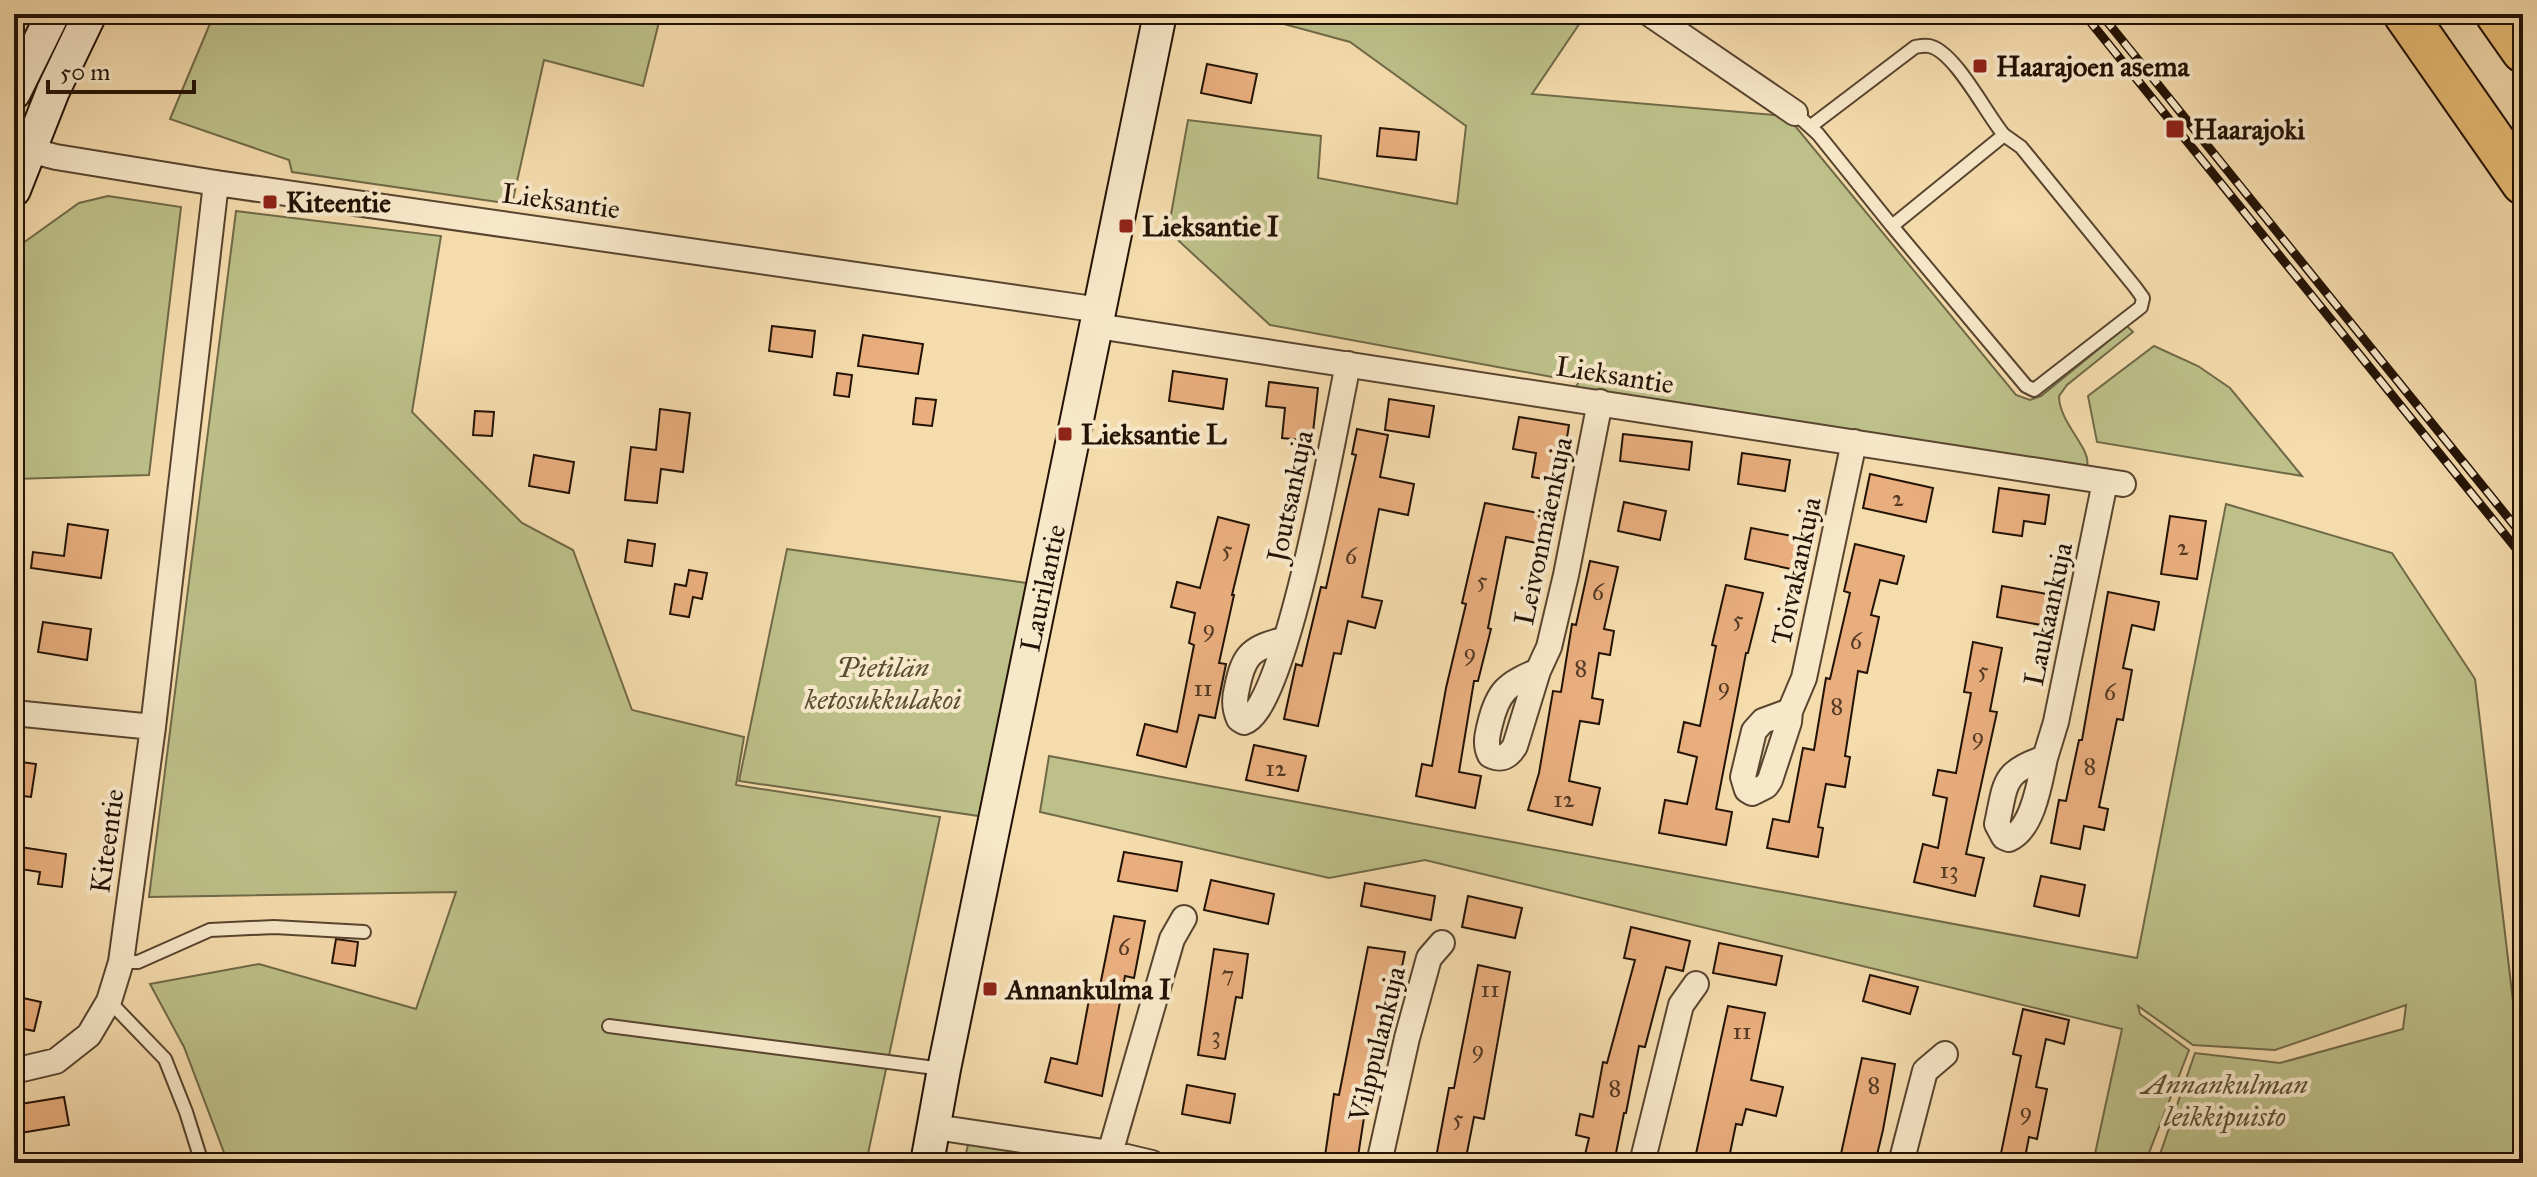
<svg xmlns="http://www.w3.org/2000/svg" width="2537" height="1177" font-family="'IM FELL Great Primer',serif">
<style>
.green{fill:#bdc089;stroke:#706947;stroke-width:2}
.building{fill:#e9ae7e;stroke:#231205;stroke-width:2}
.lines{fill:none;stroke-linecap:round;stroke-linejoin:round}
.lane-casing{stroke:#58442f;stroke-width:16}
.street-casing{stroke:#58442f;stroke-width:28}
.secondary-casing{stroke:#231205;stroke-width:36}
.highway-casing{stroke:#231205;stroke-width:46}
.lane{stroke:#f8e8ca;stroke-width:12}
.street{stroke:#f8e8ca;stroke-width:24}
.secondary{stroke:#f8e8ca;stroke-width:32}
.highway{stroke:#eabe76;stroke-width:42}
.rail-casing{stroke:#231205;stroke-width:9}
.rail{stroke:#f8e8ca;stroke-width:6;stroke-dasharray:18;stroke-linecap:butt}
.poi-dot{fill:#8f2418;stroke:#f8e8ca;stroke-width:3}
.labels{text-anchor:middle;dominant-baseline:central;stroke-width:8;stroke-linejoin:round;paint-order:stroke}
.number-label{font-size:24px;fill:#543923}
.poi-label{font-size:28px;font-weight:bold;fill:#231205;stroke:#f8e8ca;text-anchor:start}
.street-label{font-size:28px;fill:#231205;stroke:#f8e8ca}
.park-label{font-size:28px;font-style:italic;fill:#594f33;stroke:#f8e8ca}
</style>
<rect width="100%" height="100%" fill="#f5dcad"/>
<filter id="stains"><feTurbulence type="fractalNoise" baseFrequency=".0025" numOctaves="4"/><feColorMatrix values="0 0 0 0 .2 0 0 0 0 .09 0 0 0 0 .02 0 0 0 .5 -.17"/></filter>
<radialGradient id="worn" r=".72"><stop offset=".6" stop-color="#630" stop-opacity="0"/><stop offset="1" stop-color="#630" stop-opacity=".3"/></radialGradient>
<path class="green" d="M214,14H661L643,86L544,60L512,204L292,172L289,160L170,119Z
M1247,14H1586L1532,94L1787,116L2016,395L2030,400L2041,396L2127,326L2133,332L2067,385L2059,396C2059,423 2092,449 2087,466L1575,388L1579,382L1270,325L1168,231L1188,120L1321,136L1318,178L1457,204L1466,126L1350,42Z
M108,196L181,207L149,475L14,479V284L23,243L79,203Z
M236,211L441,236L412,412L522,523L573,550L632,710L744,737L736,785L940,817L866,1163H228L184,1047L150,984L259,964L416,1009L456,892L149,897Z
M2154,346L2198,366L2230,388L2302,476L2097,442L2088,396Z
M2226,504L2392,553L2475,679L2523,1086V1163H2157L2195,1053L2280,1063L2403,1029L2406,1005L2275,1050L2193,1045L2138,1006L2140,1014L2189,1050L2145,1163H2093L2122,1029L1425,860L1329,878L1040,812L1049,756L2137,958Z
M787,549L1027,583L979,816L739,781Z
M969,1140L1101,1163H964Z"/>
<path class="building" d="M1207,64L1257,74L1251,103L1201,93Z
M1380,128L1419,132L1416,160L1377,156Z
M772,326L815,331L812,357L769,351Z
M863,335L923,344L918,374L858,366Z
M1173,371L1227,379L1223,409L1169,401Z
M837,373L852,375L849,397L834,395Z
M1269,382L1318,388L1312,441L1282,438L1285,408L1266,406Z
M916,398L936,400L932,426L913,424Z
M1389,399L1434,406L1429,437L1385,430Z
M660,409L690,413L683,472L661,469L657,503L625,500L631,447L656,450Z
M475,411L494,412L492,436L473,435Z
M1519,417L1569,425L1560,482L1532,477L1536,453L1513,449Z
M1357,429L1388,435L1380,477L1414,484L1408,515L1379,509L1362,597L1382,601L1375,628L1348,621L1341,654L1334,653L1318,726L1284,719L1296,664L1302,666L1321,587L1326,588L1356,455L1352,454Z
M1623,434L1692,442L1689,470L1620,461Z
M1742,453L1790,460L1785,491L1738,484Z
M534,455L574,462L569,493L529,486Z
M1870,474L1933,488L1926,522L1863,508Z
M1999,488L2049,495L2045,524L2024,521L2022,536L1993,532Z
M1624,502L1666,511L1660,540L1618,531Z
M1485,503L1554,516L1548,545L1506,537L1488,628L1491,629L1478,681H1474L1459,772L1481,776L1475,808L1416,796L1422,764L1432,766L1446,688L1466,604L1462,603Z
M2170,516L2206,521L2197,579L2161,574Z
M1218,517L1249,525L1232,595H1234L1219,663L1226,664L1215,718L1199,715L1186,767L1137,755L1145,724L1177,732L1194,645L1189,643L1195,613L1171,607L1177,582L1200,588Z
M68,524L108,530L101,578L31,568L33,552L64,556Z
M1751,528L1812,540L1805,572L1745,559Z
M628,540L655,544L652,566L625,562Z
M1855,544L1904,556L1897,584L1880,580L1871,615L1879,617L1867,673L1858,671L1845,756L1850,757L1845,787L1826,784L1818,827L1823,828L1818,857L1767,848L1773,819L1789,822L1803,748L1814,750L1826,678L1830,679L1850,593L1844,591Z
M1590,561L1618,567L1604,629L1614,631L1610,655L1599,653L1592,698L1603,700L1599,724L1580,721L1569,781L1600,788L1592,825L1528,810L1539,773L1553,691L1561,692L1572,624L1576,625Z
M689,570L707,573L702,599L693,597L689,617L670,614L675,584L686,586Z
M1726,585L1763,593L1748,653H1746L1716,809L1732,812L1726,845L1659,833L1665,800L1687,804L1697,757L1678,752L1684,722L1700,726L1716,646L1712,645Z
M2002,586L2058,596L2052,627L1997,617Z
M2108,592L2159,602L2154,630L2132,625L2123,668L2132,670L2123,720L2117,719L2099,807L2108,809L2104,830L2084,826L2080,849L2051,843L2059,800L2066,801L2079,740H2082Z
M43,622L91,629L87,660L38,652Z
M1973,642L2002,648L1990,711L1997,712L1966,854L1984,858L1975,896L1914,882L1923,844L1938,848L1947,798L1933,795L1938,770L1956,773L1971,693L1964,692Z
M1254,745L1306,756L1298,791L1246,780Z
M14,761L36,764L31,797L14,795Z
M14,846L66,854L62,887L38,884L40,872L14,868Z
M1124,852L1182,862L1177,891L1118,881Z
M2041,876L2085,885L2079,916L2034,906Z
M1211,880L1274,894L1268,924L1204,910Z
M1365,883L1435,896L1431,920L1361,906Z
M1468,896L1522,908L1515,938L1462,927Z
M1114,916L1145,921L1134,978L1125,976L1102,1096L1045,1082L1051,1058L1077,1064L1091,989L1099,991Z
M1631,927L1690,941L1683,971L1666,967L1645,1047L1639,1046L1626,1113H1624L1614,1163H1583L1589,1138L1576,1135L1580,1114L1593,1117L1603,1062L1607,1063L1635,960L1624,958Z
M336,939L358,942L355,966L332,963Z
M1719,943L1782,956L1776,985L1713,973Z
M1368,947L1405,952L1393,1010L1386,1009L1374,1073L1371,1072L1357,1163H1324L1334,1094L1339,1095Z
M1214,949L1248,954L1242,998L1236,997L1225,1059L1198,1055Z
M1478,965L1510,972L1484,1119L1474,1117L1465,1163H1435L1449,1088H1454Z
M1870,975L1918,987L1910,1014L1863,1001Z
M14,996L41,1002L34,1031L14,1027Z
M1728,1006L1765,1013L1751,1080L1783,1087L1776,1116L1746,1109L1742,1125L1736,1124L1728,1163H1694Z
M2023,1009L2069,1020L2064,1044L2046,1039L2036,1087L2047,1089L2037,1139L2029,1137L2024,1163H1999L2021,1056L2013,1054Z
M1862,1058L1895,1064L1883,1130L1875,1163H1839Z
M1187,1085L1235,1094L1230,1123L1182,1114Z
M64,1097L69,1125L14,1134V1105Z"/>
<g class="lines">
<g class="lane-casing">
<path id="lane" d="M1676,32L1689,14
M1795,113L1818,134L1892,226L2004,135C1986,114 1955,51 1929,46C1924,45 1920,46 1915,47L1811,126
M1892,226L2026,386L2034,390L2141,307L2143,298L2135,287L2021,147L2004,135
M121,962H138L210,930L274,927L364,932
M109,1001L165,1059L186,1112L202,1163
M609,1026L943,1069"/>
</g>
<g class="street-casing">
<path id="street" d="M1650,14L1795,113
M14,146L56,157L216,183L1100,310
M1097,326L2123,484
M1286,639C1252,648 1244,653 1237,688C1234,699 1234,708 1239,719L1244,722C1286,710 1337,417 1348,364
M1538,671L1515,746C1509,756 1502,761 1490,755C1485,745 1487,736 1490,724C1498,691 1507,684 1538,671L1549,647L1566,575L1600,402
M1790,711L1789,722L1770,780L1766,786L1752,793L1747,790L1743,777L1754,731L1763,721L1790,711L1804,678L1854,442
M14,713L153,727
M2045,758C2040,781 2033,829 2009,839L2004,837L1997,824C2006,783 2002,772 2045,758L2056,722L2105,482
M14,1071L56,1061L89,1035L109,1001L121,962L153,727L216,183
M935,1127L1110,1153L1152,1163
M1110,1153L1172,939L1184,918
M1379,1163L1407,1038L1429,958L1442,943
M1642,1163L1681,1005L1696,984
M1901,1163L1925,1071L1945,1054"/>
</g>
<g class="secondary-casing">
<path id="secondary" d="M14,93L53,14
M14,190L53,91L90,14
M927,1163L944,1069L1160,14"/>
</g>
<g class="highway-casing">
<path id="highway" d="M2405,14L2523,183
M2497,14L2523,51"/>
</g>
<use href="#lane" class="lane"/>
<use href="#street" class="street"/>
<use href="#secondary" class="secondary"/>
<use href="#highway" class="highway"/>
<g class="rail-casing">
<path id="rail" d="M2084,14L2523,557
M2101,14L2523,536"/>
</g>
<use href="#rail" class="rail"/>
</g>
<g class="poi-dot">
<rect x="1972" y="58" width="16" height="16" rx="4"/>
<rect x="2165" y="119" width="20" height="20" rx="4"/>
<rect x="262" y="194" width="16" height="16" rx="4"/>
<rect x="1118" y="218" width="16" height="16" rx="4"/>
<rect x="1057" y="426" width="16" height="16" rx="4"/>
<rect x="982" y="981" width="16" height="16" rx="4"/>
</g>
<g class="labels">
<g class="number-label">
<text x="1898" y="498">2</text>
<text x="2183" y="547">2</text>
<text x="1227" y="549">5</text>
<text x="1351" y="556">6</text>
<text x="1482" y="580">5</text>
<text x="1598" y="592">6</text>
<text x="1738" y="619">5</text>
<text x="1209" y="628">9</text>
<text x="1856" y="641">6</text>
<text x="1470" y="652">9</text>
<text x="1581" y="668">8</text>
<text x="1983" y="670">5</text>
<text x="1724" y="686">9</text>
<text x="1203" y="688">11</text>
<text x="2110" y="692">6</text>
<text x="1837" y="706">8</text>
<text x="1978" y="736">9</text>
<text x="2090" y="766">8</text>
<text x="1276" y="768">12</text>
<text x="1564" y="799">12</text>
<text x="1949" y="870">13</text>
<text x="1124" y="947">6</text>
<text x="1228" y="974">7</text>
<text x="1490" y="989">11</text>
<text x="1742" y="1031">11</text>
<text x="1216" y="1035">3</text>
<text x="1478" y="1049">9</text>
<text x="1874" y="1085">8</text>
<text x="1615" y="1088">8</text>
<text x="2026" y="1111">9</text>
<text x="1458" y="1118">5</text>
</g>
<g class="poi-label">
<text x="1996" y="66">Haarajoen asema</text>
<text x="2193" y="129">Haarajoki</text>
<text x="286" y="202">Kiteentie</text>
<text x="1142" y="226">Lieksantie I</text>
<text x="1081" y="434">Lieksantie L</text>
<text x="1006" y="989">Annankulma I</text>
</g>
<g class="street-label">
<text transform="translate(561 201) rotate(8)">Lieksantie</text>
<text transform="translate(1615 375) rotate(9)">Lieksantie</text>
<text transform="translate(1290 496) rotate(-78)">Joutsankuja</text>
<text transform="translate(1543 531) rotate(-78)">Leivonmäenkuja</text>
<text transform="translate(1796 571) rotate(-78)">Toivakankuja</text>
<text transform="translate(1043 588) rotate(-78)">Laurilantie</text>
<text transform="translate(2048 614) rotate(-78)">Laukaankuja</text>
<text transform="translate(107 841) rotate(-82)">Kiteentie</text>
<text transform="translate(1377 1044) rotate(-76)">Vilppulankuja</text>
</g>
<g class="park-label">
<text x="883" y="667">Pietilän<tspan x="883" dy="32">ketosukkulakoi</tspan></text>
<text x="2225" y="1084">Annankulman<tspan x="2225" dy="32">leikkipuisto</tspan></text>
</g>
</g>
<rect width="2537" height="1177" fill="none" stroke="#f5dcad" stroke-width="48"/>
<rect x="16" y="16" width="2505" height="1145" fill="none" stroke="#231205" stroke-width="4"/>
<rect x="24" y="24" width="2489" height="1129" fill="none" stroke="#231205" stroke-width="2"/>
<path d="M48 80v12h146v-12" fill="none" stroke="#231205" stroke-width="4"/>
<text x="60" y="80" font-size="24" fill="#231205" stroke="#f8e8ca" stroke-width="6" paint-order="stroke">50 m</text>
<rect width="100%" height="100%" filter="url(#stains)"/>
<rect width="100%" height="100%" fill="url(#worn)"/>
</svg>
